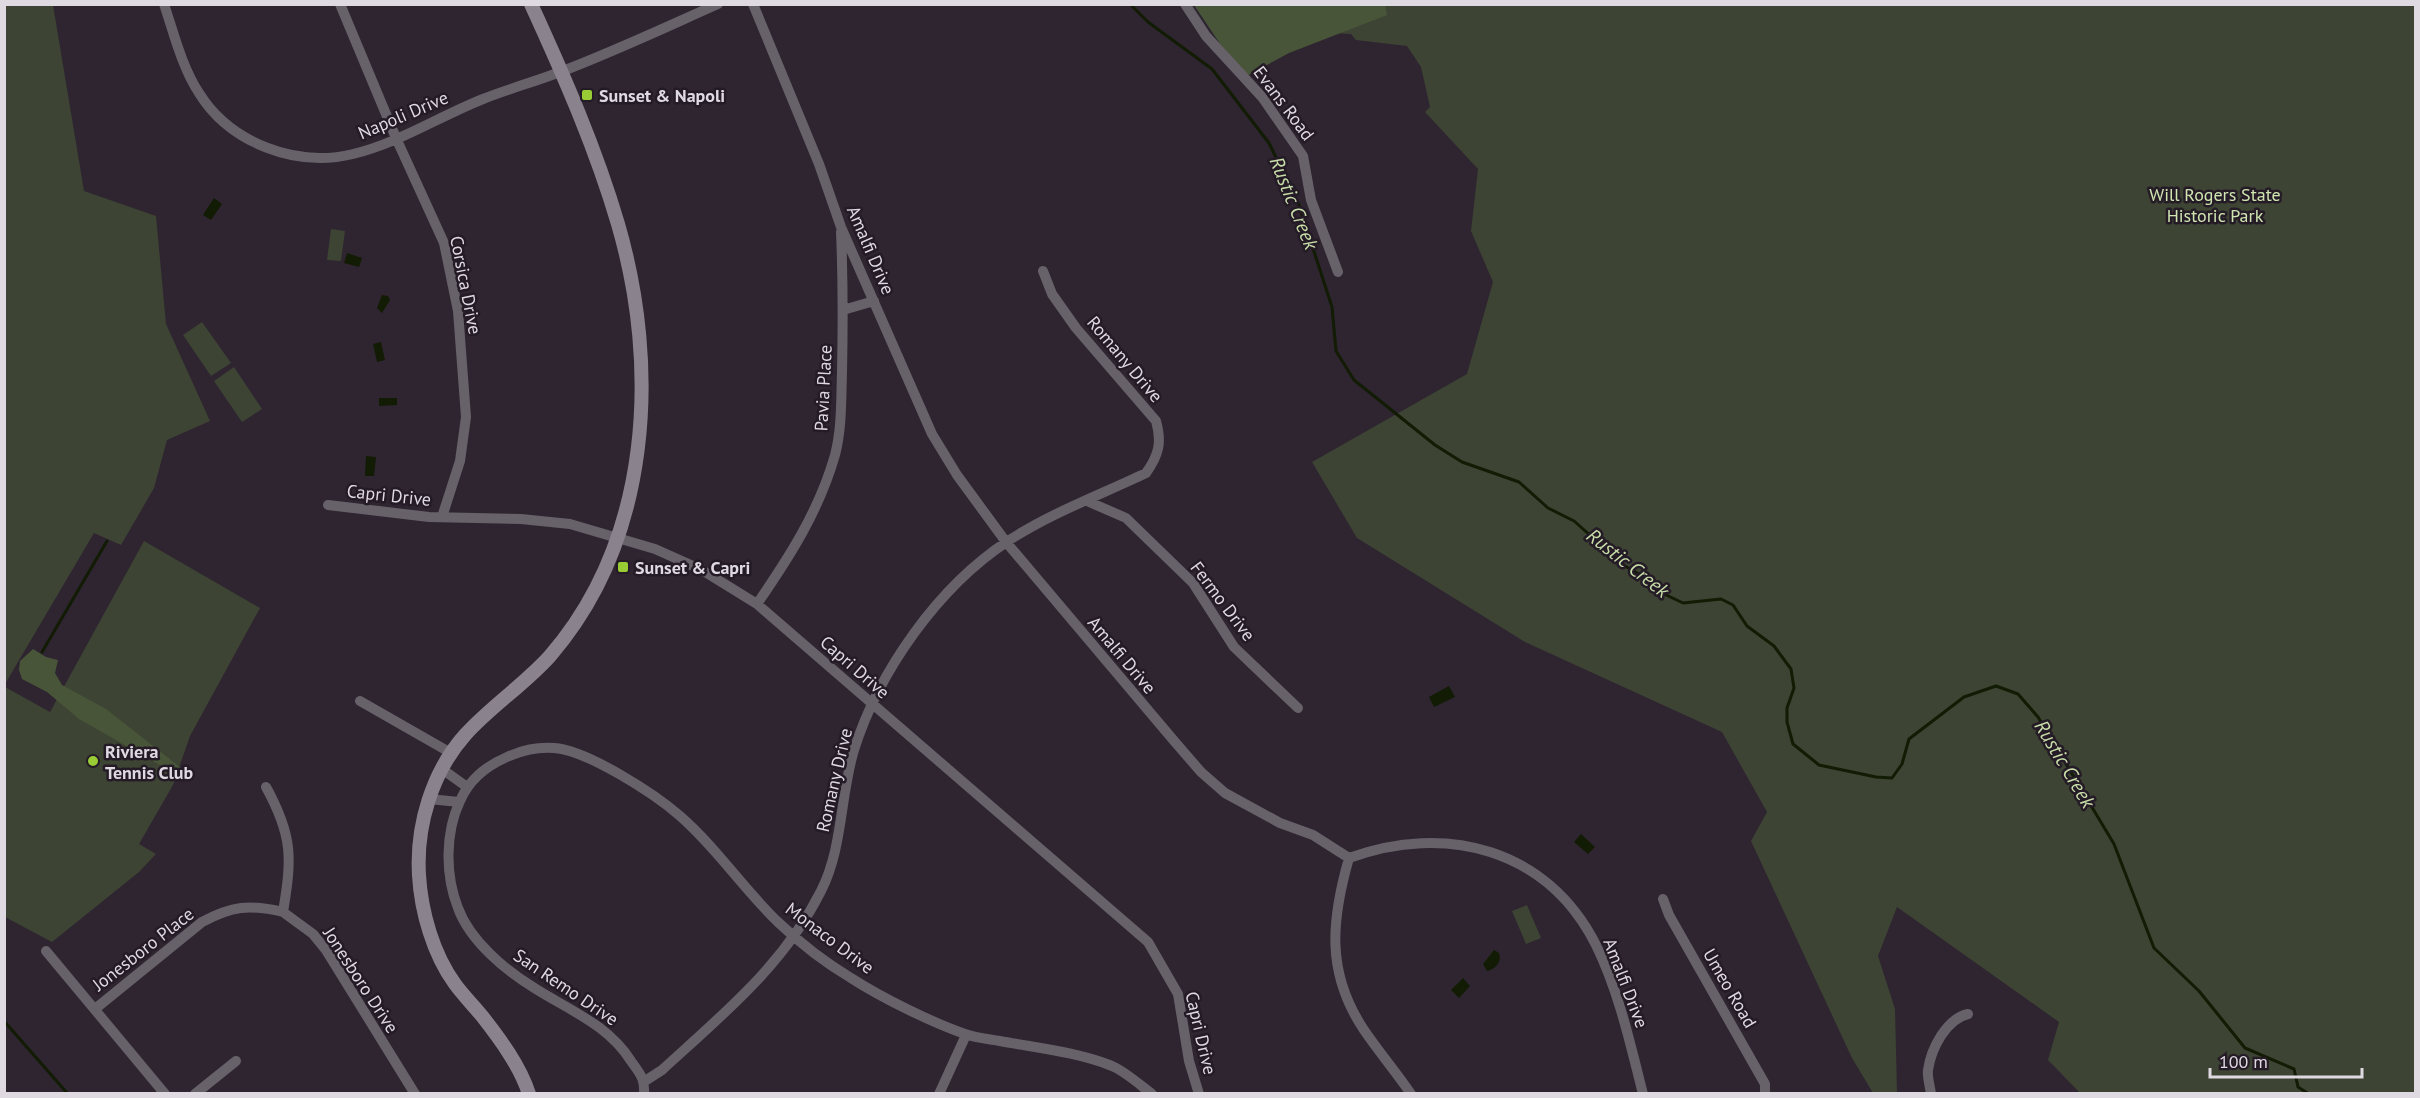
<svg xmlns="http://www.w3.org/2000/svg" width="2420" height="1098" font-family="'PT Sans',sans-serif">
<style>
.green{fill:#3d4433}
.forest{fill:#495539}
.water{fill:#121b03}
.lines{fill:none;stroke-linecap:round;stroke-linejoin:round}
.stream{stroke:#121b03;stroke-width:3}
.minor{stroke:#676269;stroke-width:10}
.secondary{stroke:#8a838e;stroke-width:14}
.poi-dot{fill:#99cb35;stroke:#241b27;stroke-width:2}
.labels{text-anchor:middle;dominant-baseline:central;stroke-width:5;stroke-linejoin:round;paint-order:stroke}
.poi-label{font-size:18px;font-weight:bold;fill:#dfd9e1;stroke:#241b27;text-anchor:start}
.street-label{font-size:18px;fill:#dfd9e1;stroke:#241b27}
.park-label{font-size:18px;fill:#cfe6b0;stroke:#241b27}
.water-label{font-size:20px;font-style:italic;fill:#c7dda8;stroke:#241b27}
</style>
<rect width="100%" height="100%" fill="#2e2531"/>
<path class="green" d="M5,4L53,5L84,191L156,216L166,324L210,421L167,440L154,488L121,545L94,533L5,684Z
M1212,5H2415V1093H2080L2048,1060L2059,1022L1897,907L1878,956L1895,1009L1897,1093H1873L1852,1058L1751,841L1767,812L1722,732L1525,642L1357,538L1312,462L1467,374L1493,282L1471,231L1478,169L1425,112L1430,107L1421,67L1407,46L1356,40L1351,34L1311,32Z
M331,229L345,231L341,261L327,260Z
M202,322L231,363L211,376L183,335Z
M234,367L262,409L242,422L214,381Z
M144,541L260,608L190,736L173,785L139,844L156,854L139,872L52,942L5,917V687L50,712Z
M1527,905L1541,938L1526,944L1512,911Z"/>
<path class="forest" d="M1194,5H1385L1387,15L1289,53L1243,78Z
M33,649L46,657L58,660L55,673L62,685L106,709L185,771L186,776L181,777L79,719L47,692L22,679L19,670L20,661Z"/>
<path class="water" d="M214,198L222,204L211,220L203,215Z
M347,253L362,258L359,267L344,263Z
M382,295L388,296L390,300L382,313L377,308Z
M381,342L385,360L377,362L373,344Z
M379,398H397V405L379,406Z
M366,456L376,457L374,476H365Z
M1449,686L1455,697L1434,707L1429,697Z
M1581,834L1595,847L1588,854L1574,842Z
M1494,950L1499,953C1502,962 1496,969 1487,971L1483,964Z
M1463,978L1470,986L1459,998L1451,990Z"/>
<g class="lines">
<path class="stream" d="M1130,4L1148,22L1212,69L1269,143L1299,205L1332,307L1336,351L1354,380L1435,445L1462,462L1519,482L1548,508L1574,521L1625,566L1644,577L1660,592L1683,603L1721,599L1733,605L1747,626L1774,646L1791,669L1794,688L1787,708V722L1793,744L1819,765L1876,777L1892,778L1902,764L1909,739L1964,697L1996,686L2018,694L2038,717L2114,844L2154,948L2199,991L2245,1048L2294,1069L2298,1087L2309,1094
M42,652L107,541
M4,1021L68,1094"/>
<path class="minor" d="M164,4C174,34 182,67 199,93C230,143 296,168 353,154C399,143 440,116 483,99C508,89 534,82 560,72C613,52 666,27 718,4
M340,4L396,138L444,243L458,311L466,417L460,461L442,517
M753,4L819,164L841,227L932,434L957,475L1006,542L1175,742L1201,772L1225,793L1280,823L1313,835L1349,858C1445,823 1547,848 1596,945C1619,992 1630,1043 1643,1094
M1185,4L1206,36L1262,97L1303,156L1311,200L1338,272
M843,310L874,301
M1087,501L1126,518L1193,583L1234,647L1298,708
M328,505L429,517L521,519L570,524L655,549L702,570L757,604L1148,942L1178,994L1189,1061L1199,1094
M757,604C790,556 819,511 835,455C842,428 841,400 842,373C843,326 843,279 841,232
M360,701L451,753
M442,769L467,787
M266,787C293,836 292,858 283,912L313,934L326,950L415,1094
M429,799L459,802
M1349,858C1331,921 1326,973 1364,1030C1379,1052 1396,1072 1411,1094
M1663,899L1669,915L1765,1084V1094
M46,951L165,1094
M95,1009L202,922C232,906 249,904 283,912
M645,1081L662,1070C722,1015 784,965 821,891C843,848 840,796 854,750C879,671 938,587 1008,541C1051,513 1100,495 1146,473C1159,455 1162,442 1156,421L1076,328L1052,294L1043,271
M195,1094L236,1061
M644,1094C645,1078 640,1074 631,1061C608,1025 571,1011 536,989C506,971 470,941 458,908C445,875 445,833 460,801C469,780 486,766 507,757C523,750 536,747 554,748C587,750 655,794 680,816C717,848 744,890 779,923C800,943 826,963 851,978C882,998 931,1022 965,1034C976,1038 989,1039 1000,1041C1037,1048 1077,1052 1112,1066C1126,1072 1140,1085 1152,1094
M939,1094L966,1035
M1931,1094C1930,1086 1927,1077 1928,1070C1931,1049 1946,1019 1968,1014"/>
<path class="secondary" d="M529,1094C520,1066 500,1039 482,1016C473,1005 463,995 455,984C433,954 421,911 419,875C416,826 432,772 465,735C491,706 524,685 550,656C651,539 660,368 618,224C596,149 564,76 531,4"/>
</g>
<g class="poi-dot">
<rect x="581" y="89" width="12" height="12" rx="3"/>
<rect x="617" y="561" width="12" height="12" rx="3"/>
<circle cx="93" cy="761" r="6"/>
</g>
<g class="labels">
<g class="poi-label">
<text x="599" y="95">Sunset &amp; Napoli</text>
<text x="635" y="567">Sunset &amp; Capri</text>
<text x="105" y="751">Riviera<tspan x="105" dy="21">Tennis Club</tspan></text>
</g>
<g class="street-label">
<text transform="translate(1284 103) rotate(53)">Evans Road</text>
<text transform="translate(403 115) rotate(-23)">Napoli Drive</text>
<text transform="translate(871 250) rotate(67)">Amalfi Drive</text>
<text transform="translate(466 285) rotate(79)">Corsica Drive</text>
<text transform="translate(1125 359) rotate(50)">Romany Drive</text>
<text transform="translate(823 388) rotate(-87)">Pavia Place</text>
<text transform="translate(389 495) rotate(6)">Capri Drive</text>
<text transform="translate(1223 601) rotate(53)">Fermo Drive</text>
<text transform="translate(1122 655) rotate(50)">Amalfi Drive</text>
<text transform="translate(855 667) rotate(41)">Capri Drive</text>
<text transform="translate(834 780) rotate(-77)">Romany Drive</text>
<text transform="translate(830 938) rotate(37)">Monaco Drive</text>
<text transform="translate(143 949) rotate(-38)">Jonesboro Place</text>
<text transform="translate(361 980) rotate(57)">Jonesboro Drive</text>
<text transform="translate(1626 983) rotate(69)">Amalfi Drive</text>
<text transform="translate(566 987) rotate(34)">San Remo Drive</text>
<text transform="translate(1730 988) rotate(60)">Umeo Road</text>
<text transform="translate(1201 1033) rotate(77)">Capri Drive</text>
</g>
<g class="park-label">
<text x="2215" y="194">Will Rogers State<tspan x="2215" dy="21">Historic Park</tspan></text>
</g>
<g class="water-label">
<text transform="translate(1294 203) rotate(68)">Rustic Creek</text>
<text transform="translate(1628 563) rotate(38)">Rustic Creek</text>
<text transform="translate(2065 764) rotate(59)">Rustic Creek</text>
</g>
</g>
<rect width="2420" height="1098" fill="none" stroke="#dfd9e1" stroke-width="12"/>
<path d="M2210 1068v9h152v-9" fill="none" stroke="#dfd9e1" stroke-width="3"/>
<text x="2219" y="1068" font-size="18" fill="#dfd9e1" stroke="#241b27" stroke-width="4.5" paint-order="stroke">100 m</text>
</svg>
